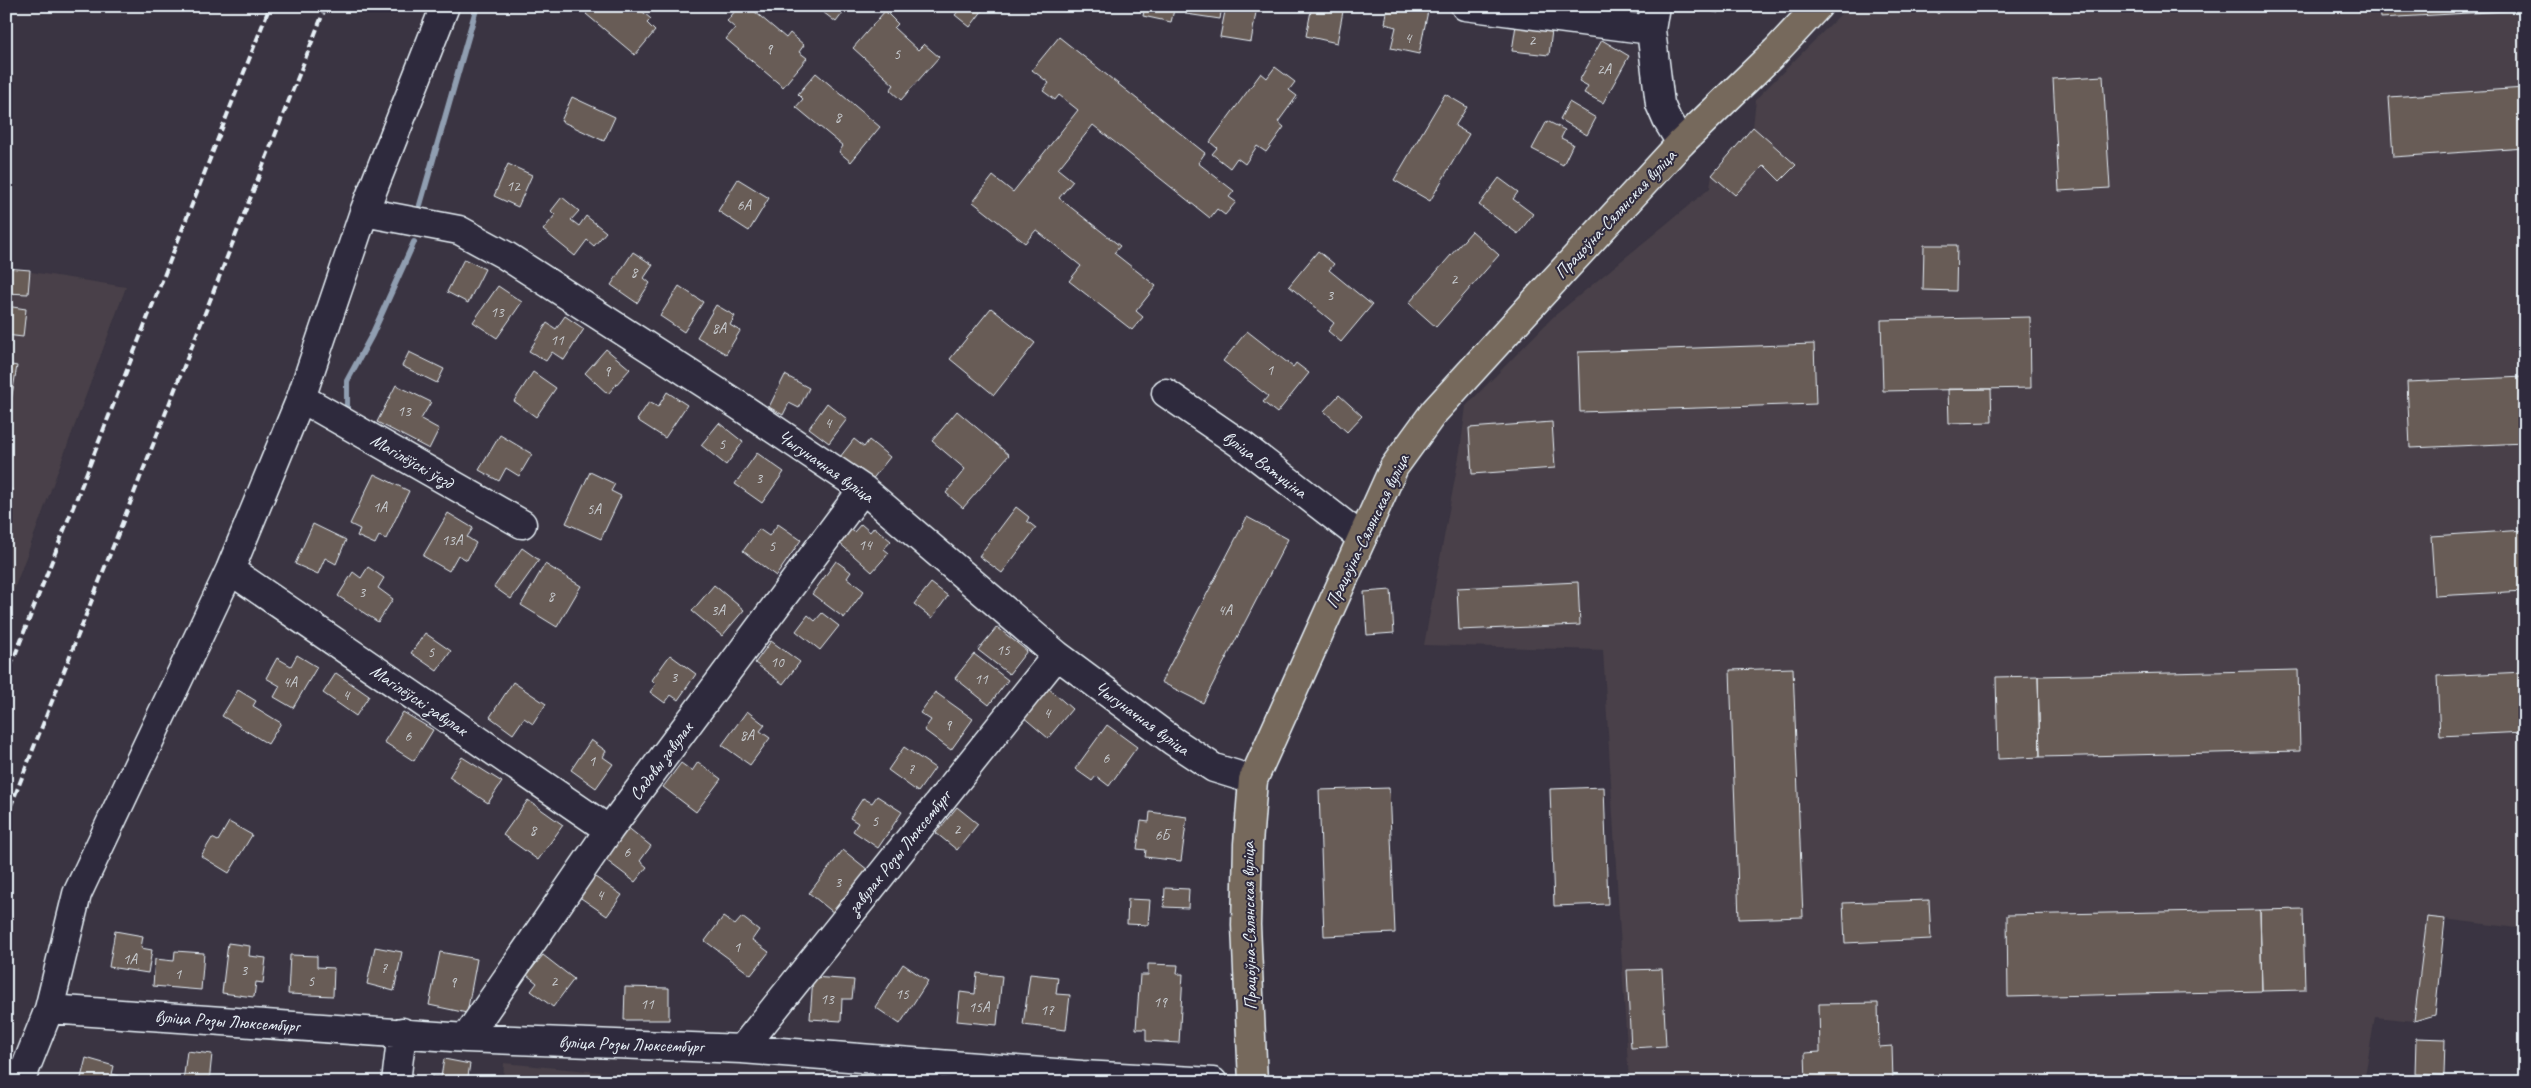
<svg xmlns="http://www.w3.org/2000/svg" width="2531" height="1088" font-family="Caveat,sans-serif">
<style>
.built{fill:#484048}
.lines{fill:none;stroke-linecap:round;stroke-linejoin:round}
.stream{stroke:#909eb1;stroke-width:6}
.building{fill:#685b57;stroke:#e8f1f8}
.minor-casing{stroke:#e8f1f8;stroke-width:31}
.major-casing{stroke:#e8f1f8;stroke-width:31}
.minor{stroke:#2f2a3d;stroke-width:28}
.major{stroke:#76695c;stroke-width:28}
.rail{stroke:#e8f1f8;stroke-width:4;stroke-dasharray:8 4;stroke-linecap:butt}
.labels{text-anchor:middle;dominant-baseline:central;stroke-width:4;stroke-linejoin:round;paint-order:stroke}
.number-label{font-size:15px;fill:#c8ccd0}
.street-label{font-size:18px;fill:#e8f1f8;stroke:#2f2a3d}
</style>
<rect width="100%" height="100%" fill="#3a3442"/>
<filter id="ink" filterUnits="userSpaceOnUse"><feTurbulence type="fractalNoise" baseFrequency=".02" numOctaves="2"/><feDisplacementMap in="SourceGraphic" scale="10" xChannelSelector="R" yChannelSelector="G"/><feConvolveMatrix kernelMatrix="1 2 1 2 8 2 1 2 1" color-interpolation-filters="sRGB"/></filter>
<g filter="url(#ink)">
<path class="built" d="M1849,6H2525V929L2427,917L2414,1021L2375,1017L2364,1082H1629L1603,650L1424,645L1460,451L1466,406L1553,317L1710,188L1712,175L1753,127L1756,99Z
M6,268L126,287L6,611Z
M504,1063L703,1082H503Z"/>
<g class="lines">
<path class="stream" d="M420,205L477,6
M347,415V381L372,335L414,242"/>
</g>
<path class="building" d="M592,6H636L651,19L647,23L655,31L635,55L586,14Z
M739,6H748L786,38L790,33L804,45L799,52L807,58L783,87L726,39L735,28L727,21Z
M815,6H848L836,22Z
M954,6H986L970,27L955,15L959,10Z
M1145,6H1175L1171,22L1143,16Z
M1187,6H1222L1220,19L1186,14Z
M1226,6H1257L1251,42L1220,37Z
M1312,6H1344L1337,43L1306,36Z
M1388,6H1406L1428,11L1419,54L1391,48L1396,27L1385,24Z
M1687,6H1719L1718,13Z
M1929,6H1945L1938,14Z
M2379,6H2525V10L2380,18Z
M885,11L898,24L894,28L918,50L924,44L939,57L901,100L890,90L894,85L853,48Z
M1516,25L1552,30L1549,55L1512,51Z
M1059,37L1205,153L1198,163L1234,191L1229,197L1236,202L1225,215L1217,209L1210,218L1093,125L1058,169L1073,181L1059,198L1120,246L1114,253L1156,286L1136,311L1143,317L1132,330L1069,281L1081,266L1036,230L1025,243L973,202L993,176L1013,192L1078,110L1059,95L1055,100L1043,91L1049,83L1032,70Z
M1602,40L1629,56L1603,103L1584,93L1588,86L1579,81Z
M1275,67L1295,82L1289,90L1297,96L1278,122L1284,127L1266,152L1257,146L1245,164L1237,158L1230,168L1212,154L1217,148L1210,142L1261,73L1267,78Z
M816,73L880,127L851,162L839,152L843,146L796,107L803,99L798,94Z
M2103,76L2110,188L2059,191L2053,79Z
M2525,88V148L2393,157L2389,97Z
M1445,94L1467,107L1455,126L1469,134L1430,201L1394,180Z
M572,97L615,117L604,141L561,121Z
M1569,102L1596,118L1587,135L1560,119Z
M1547,121L1565,130L1561,138L1573,144L1563,165L1532,149Z
M1753,127L1796,165L1780,181L1764,165L1735,195L1712,175Z
M508,164L532,175L518,207L494,196Z
M1499,178L1518,192L1513,199L1533,214L1518,234L1479,205Z
M738,179L769,198L749,231L718,211Z
M562,197L579,211L571,220L579,226L586,216L606,232L594,246L587,240L575,256L543,230L555,215L551,211Z
M1472,231L1499,255L1436,327L1409,303Z
M1924,245H1957L1956,291L1923,290Z
M1318,251L1334,264L1329,270L1372,305L1341,342L1328,331L1334,323L1289,286Z
M633,252L653,265L644,278L650,283L637,303L611,285Z
M464,259L485,269L468,303L447,292Z
M6,268L30,270L28,294L6,293Z
M498,286L522,302L497,338L473,322Z
M679,286L703,302L684,332L660,316Z
M716,305L735,316L730,325L740,331L726,354L697,337Z
M6,306L26,309L23,337L6,335Z
M991,308L1035,343L994,395L950,359Z
M565,316L584,329L564,360L552,352L546,361L529,351L547,323L556,329Z
M2030,317L2031,388L1883,391L1881,320Z
M1247,331L1293,367L1296,363L1309,373L1277,413L1263,402L1268,396L1223,361Z
M1814,344L1816,404L1580,412L1578,352Z
M606,349L630,369L608,394L585,373Z
M409,352L444,369L437,383L402,366Z
M6,364L17,366L6,429Z
M533,372L556,388L536,417L514,401Z
M785,375L809,388L799,408L789,403L783,415L769,407Z
M2525,377V443L2410,448L2407,382Z
M396,385L431,402L421,419L439,429L429,449L377,422Z
M1948,389H1991L1992,422L1949,423Z
M667,392L687,405L665,438L637,420L649,402L658,407Z
M1339,395L1362,416L1347,432L1324,411Z
M827,403L847,419L829,443L809,428Z
M957,411L1009,455L963,508L946,493L965,469L932,441Z
M1552,422L1555,468L1472,474L1469,428Z
M719,423L743,442L726,465L701,445Z
M500,435L532,454L519,476L506,468L499,481L479,470Z
M854,439L864,447L869,440L890,457L871,481L840,457Z
M757,453L784,472L762,503L735,484Z
M590,472L615,484L611,491L621,496L601,539L566,523Z
M374,474L409,491L386,539L379,536L375,544L357,536L360,529L350,524Z
M6,488L12,489L8,505H6Z
M1016,507L1029,517L1027,521L1036,528L1002,573L979,556Z
M448,513L473,528L467,537L476,543L467,560L458,555L449,571L423,556Z
M1247,517L1288,539L1203,703L1161,682Z
M313,524L346,540L336,564L325,558L318,574L295,564Z
M778,524L801,540L776,576L743,551L759,529L769,536Z
M861,524L870,532L874,527L891,541L884,549L889,553L872,572L836,540L848,527L854,532Z
M2525,530V591L2435,596L2431,536Z
M522,548L539,560L511,599L494,587Z
M836,561L851,572L847,578L864,591L844,618L812,594Z
M545,564L581,586L557,627L521,605Z
M368,567L384,578L378,588L393,599L378,622L338,596L353,572L361,578Z
M1578,582L1580,625L1459,630L1457,588Z
M931,583L948,596L932,618L914,604Z
M714,585L744,610L722,636L692,611Z
M1391,590L1394,633L1367,635L1364,592Z
M822,613L839,626L820,650L796,631L808,615L815,621Z
M997,627L1027,651L1009,674L978,650Z
M425,633L451,651L437,671L411,653Z
M771,641L800,662L783,684L755,663Z
M974,654L1008,680L989,705L955,678Z
M297,655L317,667L293,708L274,697L280,686L266,678L277,658L291,666Z
M670,655L696,674L678,700L671,695L665,703L650,692L656,684L652,680Z
M1793,668L1803,917L1739,919L1730,670Z
M2298,670L2300,751L2040,757L2038,676Z
M2525,672V732L2440,736L2437,676Z
M336,673L369,696L356,716L323,693Z
M2038,676L2040,757L1998,759L1996,677Z
M513,682L546,704L533,724L524,718L513,734L490,717Z
M1047,687L1072,709L1048,738L1022,716Z
M238,690L256,701L253,706L281,723L268,744L222,716Z
M935,692L973,719L951,750L924,730L931,720L920,713Z
M747,711L765,725L760,731L770,738L750,765L722,745Z
M403,712L433,730L414,761L384,742Z
M1107,725L1137,747L1109,786L1096,776L1092,781L1075,769Z
M591,740L606,751L603,757L613,764L596,788L571,770Z
M904,747L935,768L918,792L888,770Z
M462,757L502,782L488,803L449,777Z
M698,762L721,779L696,812L663,787L681,763L692,771Z
M1604,787L1608,904L1554,906L1550,789Z
M1389,788L1395,933L1324,936L1319,790Z
M877,796L902,812L878,848L853,831L858,823L850,818L863,798L872,803Z
M528,800L563,825L538,860L503,835Z
M957,807L978,824L957,850L936,833Z
M1150,812L1187,817L1181,861L1145,857L1146,850L1137,849L1141,821L1149,822Z
M229,822L252,835L229,873L201,856L212,838L218,841Z
M626,826L651,846L640,861L647,867L635,882L602,857Z
M843,850L868,870L834,913L809,893Z
M592,875L622,895L607,916L578,896Z
M1165,888L1189,889L1188,908L1164,907Z
M1128,899L1150,900L1148,925L1127,924Z
M1929,900L1931,939L1845,943L1843,903Z
M2303,909L2305,990L2262,991L2260,910Z
M2260,910L2262,991L2008,997L2007,915Z
M723,917L735,925L742,917L759,930L752,940L769,952L751,975L705,941Z
M2427,917L2445,919L2435,1015L2414,1021Z
M115,931L143,936L141,948L152,950L148,973L109,967Z
M228,943L250,946L249,956L266,958L263,983L256,982L254,997L222,993Z
M375,947L402,952L394,991L367,984Z
M175,951L204,953L201,990L153,986L155,959L174,961Z
M440,952L477,959L467,1013L429,1005Z
M290,955L317,956V967L334,968L333,996L288,994Z
M543,955L574,979L553,1007L531,991L537,983L527,975Z
M903,964L928,981L900,1024L875,1007Z
M1148,964L1178,965L1177,974H1183L1179,1043L1146,1041V1029H1136L1140,975H1148Z
M1662,969L1666,1046L1631,1048L1627,970Z
M977,973L1002,976L997,1025L957,1021L960,992L975,994Z
M1030,974L1058,977L1056,994L1070,995L1066,1030L1023,1025Z
M813,977L854,980L852,999H842L841,1021L810,1019Z
M625,987L669,988V1020H624Z
M1878,1003L1879,1047L1892,1046L1893,1082H1806L1805,1053L1820,1052L1819,1004Z
M2416,1038L2445,1039L2444,1075L2415,1074Z
M187,1051L212,1054L209,1082H183Z
M86,1058L114,1066L112,1074L119,1076L117,1082H80Z
M444,1059L470,1064L467,1082H431L432,1076L441,1077Z"/>
<g class="lines">
<g class="minor-casing">
<path id="minor" d="M1465,6L1651,30
M1655,6L1651,30L1660,104L1667,120L1681,143
M364,212L459,230L505,255L738,405L863,489L1057,655L1173,741L1214,768L1253,780
M1166,393L1242,445L1362,538
M301,398L522,524
M230,570L609,830
M49,1009L466,1038L742,1049L1082,1075L1213,1082
M466,1038L609,830L863,489
M742,1049L1057,655
M20,1082L49,1009L77,894L230,570L301,398L364,212L445,6
M396,1082L402,1032"/>
</g>
<g class="major-casing">
<path id="major" d="M1253,1082L1246,925L1248,844L1253,780L1394,467L1434,412L1550,285L1681,143L1776,51L1818,6"/>
</g>
<use href="#minor" class="minor"/>
<use href="#major" class="major"/>
<path class="rail" d="M6,678L270,6
M6,818L326,6"/>
</g>
</g>
<g class="labels">
<g class="number-label">
<text x="1408" y="38">4</text>
<text x="1532" y="40">2</text>
<text x="769" y="49">9</text>
<text x="897" y="54">5</text>
<text x="1604" y="69">2А</text>
<text x="838" y="117">8</text>
<text x="513" y="186">12</text>
<text x="744" y="205">6А</text>
<text x="634" y="272">8</text>
<text x="1454" y="279">2</text>
<text x="1330" y="295">3</text>
<text x="497" y="312">13</text>
<text x="719" y="328">8А</text>
<text x="557" y="340">11</text>
<text x="1270" y="370">1</text>
<text x="607" y="371">9</text>
<text x="404" y="411">13</text>
<text x="828" y="423">4</text>
<text x="722" y="444">5</text>
<text x="759" y="478">3</text>
<text x="380" y="507">1А</text>
<text x="594" y="509">5А</text>
<text x="452" y="540">13А</text>
<text x="865" y="545">14</text>
<text x="772" y="546">5</text>
<text x="362" y="592">3</text>
<text x="551" y="596">8</text>
<text x="718" y="610">3А</text>
<text x="1225" y="610">4А</text>
<text x="1003" y="650">15</text>
<text x="431" y="652">5</text>
<text x="777" y="662">10</text>
<text x="674" y="677">3</text>
<text x="981" y="679">11</text>
<text x="290" y="682">4А</text>
<text x="346" y="695">4</text>
<text x="1047" y="713">4</text>
<text x="948" y="725">9</text>
<text x="747" y="735">8А</text>
<text x="408" y="736">6</text>
<text x="1106" y="758">6</text>
<text x="592" y="761">1</text>
<text x="911" y="769">7</text>
<text x="875" y="821">5</text>
<text x="957" y="829">2</text>
<text x="533" y="830">8</text>
<text x="1162" y="835">6Б</text>
<text x="627" y="852">6</text>
<text x="838" y="882">3</text>
<text x="600" y="895">4</text>
<text x="737" y="947">1</text>
<text x="130" y="959">1А</text>
<text x="384" y="968">7</text>
<text x="244" y="970">3</text>
<text x="178" y="974">1</text>
<text x="311" y="981">5</text>
<text x="554" y="981">2</text>
<text x="453" y="982">9</text>
<text x="902" y="994">15</text>
<text x="827" y="999">13</text>
<text x="1160" y="1002">19</text>
<text x="647" y="1004">11</text>
<text x="979" y="1007">15А</text>
<text x="1047" y="1010">17</text>
</g>
<g class="street-label">
<text transform="translate(1615 214) rotate(-47)">Працоўна-Сялянская вуліца</text>
<text transform="translate(412 461) rotate(30)">Магілёўскі ўезд</text>
<text transform="translate(1265 464) rotate(37)">вуліца Ватуціна</text>
<text transform="translate(826 466) rotate(35)">Чыгуначная вуліца</text>
<text transform="translate(1367 531) rotate(-64)">Працоўна-Сялянская вуліца</text>
<text transform="translate(419 700) rotate(34)">Магілёўскі завулак</text>
<text transform="translate(1142 718) rotate(36)">Чыгуначная вуліца</text>
<text transform="translate(661 761) rotate(-53)">Садовы завулак</text>
<text transform="translate(899 852) rotate(-51)">завулак Розы Люксембург</text>
<text transform="translate(1249 926) rotate(-91)">Працоўна-Сялянская вуліца</text>
<text transform="translate(227 1021) rotate(4)">вуліца Розы Люксембург</text>
<text transform="translate(631 1044) rotate(2)">вуліца Розы Люксембург</text>
</g>
</g>
<rect width="2531" height="1088" fill="none" stroke="#2f2a3d" stroke-width="25"/>
<rect x="12" y="12" width="2506" height="1063" fill="none" stroke="#e8f1f8" stroke-width="2" filter="url(#ink)"/>
</svg>
